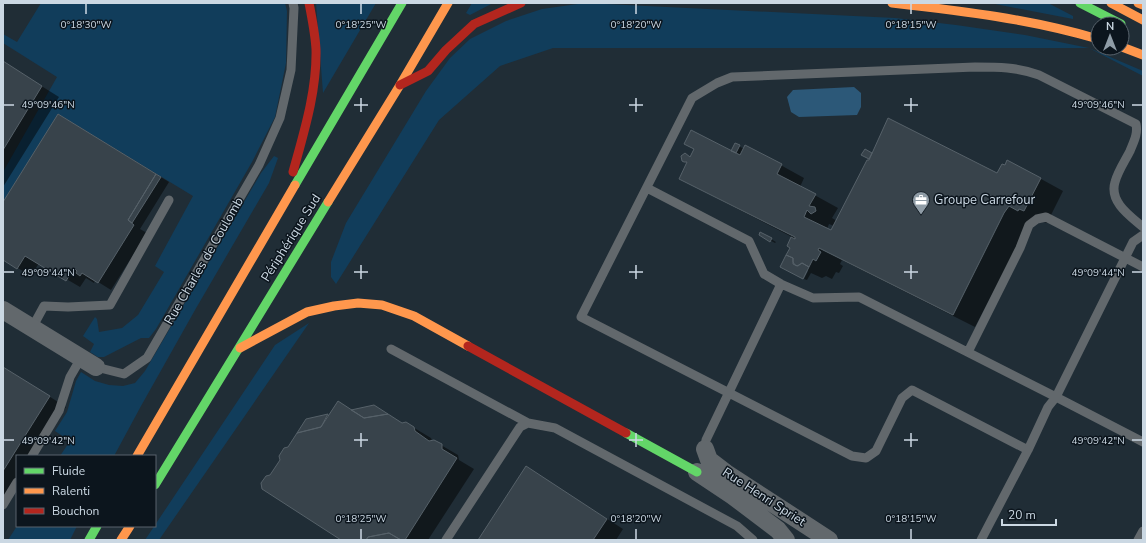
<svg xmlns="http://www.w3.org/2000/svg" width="1146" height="543" font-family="'Nunito Sans',sans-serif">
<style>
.green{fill:#113d5b}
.water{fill:#2c5878}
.shadow{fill:#0007;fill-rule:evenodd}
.building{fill:#38434b;stroke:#566169}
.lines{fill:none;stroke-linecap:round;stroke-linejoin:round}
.lane{stroke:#62686c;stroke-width:9}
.street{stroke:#62686c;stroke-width:18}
.fast{stroke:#63d668;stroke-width:9}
.slow{stroke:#ff974d;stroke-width:9}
.jam{stroke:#b3261e;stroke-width:9}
.ticks{fill:none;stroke:#cbd8e3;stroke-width:1.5}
.labels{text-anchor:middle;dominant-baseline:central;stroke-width:3;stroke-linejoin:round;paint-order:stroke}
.poi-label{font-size:13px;fill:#cbd8e3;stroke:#0c151d;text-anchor:start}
.street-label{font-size:13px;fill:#cbd8e3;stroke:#0c151d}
.ticks-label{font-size:10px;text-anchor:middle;fill:#cbd8e3;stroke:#0c151d;stroke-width:3;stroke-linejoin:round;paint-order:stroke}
</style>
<rect width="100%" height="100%" fill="#202d36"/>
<path class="green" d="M41,3H285L287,11L286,63L275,117L252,162L156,329L149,338H141L104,357H98L90,352L94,344L83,336L95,317L97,319L99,332L122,328L138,315L164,272L155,266L193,196L58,114L3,202V172L57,77L3,43V34L17,42Z
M316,3H376L323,93Z
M472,3H493L470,15L466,13Z
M585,3L895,18L956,25L1025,35L1089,48L1143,71V76L1089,48H553L500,66L439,120L336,284L331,277V262L346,223L426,91L450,58L470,39L506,21L542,9Z
M990,3H1048L1073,16V19Z
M274,156L278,158L269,183L195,310L141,406L114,456H60L70,441L55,431L67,412L76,381L81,372L95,381L109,385L123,386L135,383L145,371L261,173Z
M309,323L159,540H145L275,345Z
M17,526H77L70,540H8Z"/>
<path class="water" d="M854,87L861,93V107L857,115L799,117L791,112L787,97L793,90Z"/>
<path class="shadow" d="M3,62L59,97L3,187Z
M71,123L169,182L140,229L147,233L111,290L95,280L94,283L86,278L80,287L39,263L31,276L3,259V204Z
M735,144L744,149L746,146L804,178L800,187L838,208L832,218L837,221L870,159L863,155L865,150L873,154L998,175L1008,161L1063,191L1047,223L1042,221L1041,223L1032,218L975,327L842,260L840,264L843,266L839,273L836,272L832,279L826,276L822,278L811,273L807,280L804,279L808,271L785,269L791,248L788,245L792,237L703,191L680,178L688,163L683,160L691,158L731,152ZM829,224L834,226L832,231L827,229Z
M761,233L776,242L775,243L760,235Z
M3,367L66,407L35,456H17V485L3,507Z
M352,410L392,418L403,424L406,423L431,438L432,441H434L458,455L459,460L474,469L428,540H343L289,448L307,420Z
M526,467L623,529L616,540H479Z"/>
<path class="building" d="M3,61L42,86L3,150Z
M58,114L156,174L128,220L134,225L98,283L82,273L80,276L76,273L77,271L74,268L66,281L25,256L17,269L3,260V202Z
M888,118L997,173L1002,164L1005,165L1007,160L1041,178L1024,211L1019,209L1018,211L1009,206L1004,213L953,315L819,248L818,250L821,252L816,261L813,259L809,267L802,263L797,266L793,264V258L786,255L790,248L787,246L791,237L795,239V237L679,179L687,162H684L682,161L681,156L685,153L690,157L694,149L684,144L691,130L740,155L745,145L782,164L777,174L816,194L809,206L815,207L816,211L811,214L807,210L804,217L831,230L867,160H869Z
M735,143L740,145L736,153L731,151Z
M865,149L872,153L869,159L861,155Z
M156,174L161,177L132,223L128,220Z
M760,232L772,238L770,242L759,235Z
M786,255L793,258V262L795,265L798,266L802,263L809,267L803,279L780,267Z
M3,367L50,396L3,471Z
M338,401L364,418L388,414L402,423L406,422L414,427L415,431L429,441L434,440L442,444V449L457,458L405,540H401L389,533L368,537L366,540H341L262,489L261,483L266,476L270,475L280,460L279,456L284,448L288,447L297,433L321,427Z
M374,405L388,414L364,418L351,410Z
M328,414L321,427L297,433L306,419Z
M526,466L607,519L593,540H478Z
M389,533L401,540H366L368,537Z"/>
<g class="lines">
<path class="lane" d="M647,188L749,241L764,274L781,284L813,298L859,297L1056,397L1133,242L1143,235
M1143,227C1130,216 1109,202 1115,182C1118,171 1125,161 1130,151C1134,141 1138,134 1136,124L1039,75C1017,67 998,67 975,67L732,77L717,83L692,98L581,317L852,456L866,458L876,451L902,398L912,390L1028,450L1048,407L1056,397L1143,442
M32,328L44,306L68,307L110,305L169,200
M391,349L528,423
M968,352L1020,248L1029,225L1037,219L1046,217L1143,267
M96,367L124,374L147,358L259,165L280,118L291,70L294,8L293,3
M705,449L706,440L781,284
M32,456L59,411L70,377L81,358
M3,505L17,482
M446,540L520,427L528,423L555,428L737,526L753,540
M981,540L1028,450
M1138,540L1143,531"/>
<path class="street" d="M3,310L96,367
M705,449L709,460L726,473L829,540
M697,472L733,496L778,530L786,540"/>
<path class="fast" d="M1080,3L1121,24
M295,185L402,3
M626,433L697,472
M155,485L328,202
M89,540L97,526"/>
<path class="slow" d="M892,3C962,11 1031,19 1098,39
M1111,3L1143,20
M1138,3L1143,5
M1122,47L1143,55
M328,202L400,85L448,3
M240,348L307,312L334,306L358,303L382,305L414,316L468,346
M137,456L295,185
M121,540L130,526"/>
<path class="jam" d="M400,85L428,71L446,50L474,24L521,3
M293,172C304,132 317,91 316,49C315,33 312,18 309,3
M468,346L626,433"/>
</g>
<path class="ticks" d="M86,4V14M361,4V14M636,4V14M911,4V14M361,98V112M636,98V112M911,98V112M4,105H14M354,105H368M629,105H643M904,105H918M1132,105H1142M361,265V279M636,265V279M911,265V279M4,272H14M354,272H368M629,272H643M904,272H918M1132,272H1142M361,433V447M636,433V447M911,433V447M4,440H14M354,440H368M629,440H643M904,440H918M1132,440H1142M361,529V539M636,529V539M911,529V539"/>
<defs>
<g id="office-pin" transform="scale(0.9)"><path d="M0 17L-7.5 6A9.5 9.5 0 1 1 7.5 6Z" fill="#8f9ca6" stroke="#0c151d"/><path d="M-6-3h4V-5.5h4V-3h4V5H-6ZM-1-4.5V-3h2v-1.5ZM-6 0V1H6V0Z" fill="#fff"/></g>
</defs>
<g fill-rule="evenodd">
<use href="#office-pin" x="921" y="200"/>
</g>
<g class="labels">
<g class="poi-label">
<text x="934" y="200">Groupe Carrefour</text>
</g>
<g class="street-label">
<text transform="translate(291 238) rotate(-58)">Périphérique Sud</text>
<text transform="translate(204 261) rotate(-60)">Rue Charles de Coulomb</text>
<text transform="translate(764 497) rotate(33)">Rue Henri Spriet</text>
</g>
</g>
<g class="ticks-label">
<text x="86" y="28">0°18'30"W</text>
<text x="361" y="28">0°18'25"W</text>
<text x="636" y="28">0°18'20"W</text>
<text x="911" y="28">0°18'15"W</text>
<text x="48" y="108">49°09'46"N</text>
<text x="1098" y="108">49°09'46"N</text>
<text x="48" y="276">49°09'44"N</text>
<text x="1098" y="276">49°09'44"N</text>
<text x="48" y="444">49°09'42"N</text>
<text x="1098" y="444">49°09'42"N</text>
<text x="361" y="522">0°18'25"W</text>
<text x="636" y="522">0°18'20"W</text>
<text x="911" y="522">0°18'15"W</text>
</g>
<rect width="1146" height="543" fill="none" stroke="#cbd8e3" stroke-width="8"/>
<rect x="16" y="455" width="140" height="72" fill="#0c151d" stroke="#58636c"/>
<rect x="24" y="468" width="20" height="6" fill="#63d668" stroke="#58636c"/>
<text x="52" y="475" font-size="12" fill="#cbd8e3">Fluide</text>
<rect x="24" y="488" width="20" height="6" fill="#ff974d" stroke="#58636c"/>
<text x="52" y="495" font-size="12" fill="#cbd8e3">Ralenti</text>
<rect x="24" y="508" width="20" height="6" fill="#b3261e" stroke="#58636c"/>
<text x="52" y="515" font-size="12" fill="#cbd8e3">Bouchon</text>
<g transform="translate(1110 36)"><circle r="19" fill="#0c151d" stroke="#58636c"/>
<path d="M0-3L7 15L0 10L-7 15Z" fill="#8f9ca6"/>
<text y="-6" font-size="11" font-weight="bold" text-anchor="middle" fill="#cbd8e3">N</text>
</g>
<path d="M1002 519v6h54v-6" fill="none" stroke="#cbd8e3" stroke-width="2"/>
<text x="1008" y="519" font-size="12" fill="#cbd8e3" stroke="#0c151d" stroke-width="3" paint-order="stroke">20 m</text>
</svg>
